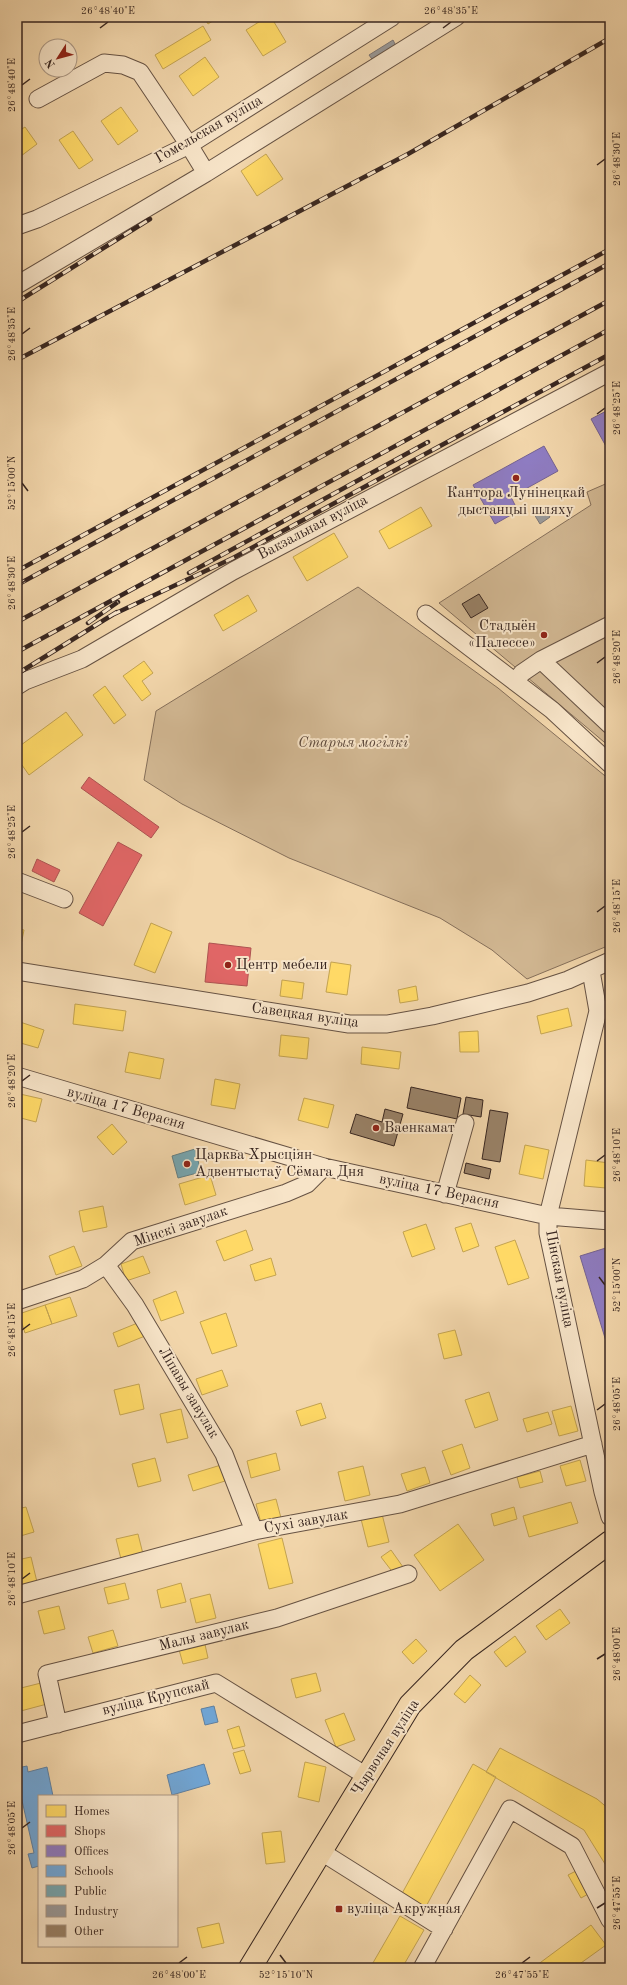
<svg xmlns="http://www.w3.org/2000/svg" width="627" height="1985" font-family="'Old Standard TT',serif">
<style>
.green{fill:#d2b893;stroke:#856f5a}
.homes{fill:#ffd966;stroke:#c3a351}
.shops{fill:#e06666;stroke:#ae5351}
.offices{fill:#8e7cc3;stroke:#746292}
.schools{fill:#6fa8dc;stroke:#5e81a4}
.public{fill:#76a5af;stroke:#637f84}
.industry{fill:#999;stroke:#7c7675}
.building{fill:#998268;stroke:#382620}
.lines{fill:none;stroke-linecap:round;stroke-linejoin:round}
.minor-casing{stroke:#665243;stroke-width:19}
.major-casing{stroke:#382620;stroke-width:24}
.minor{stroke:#f7e4c8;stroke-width:17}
.major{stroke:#f2d6ab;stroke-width:22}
.rail-casing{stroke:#382620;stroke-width:4.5}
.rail{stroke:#f7e4c8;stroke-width:3;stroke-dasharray:9;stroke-linecap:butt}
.ticks{fill:none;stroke:#382620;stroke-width:1.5}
.poi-dot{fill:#8f2418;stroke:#f7e4c8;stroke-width:1.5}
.labels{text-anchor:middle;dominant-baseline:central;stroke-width:4;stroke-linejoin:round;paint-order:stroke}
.street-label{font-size:15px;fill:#382620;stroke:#f7e4c8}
.poi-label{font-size:15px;fill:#382620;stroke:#f7e4c8;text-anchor:start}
.park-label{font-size:15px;font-style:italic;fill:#5e4a3d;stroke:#f7e4c8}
.neatline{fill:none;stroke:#382620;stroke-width:1.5}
.ticks-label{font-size:10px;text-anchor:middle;fill:#382620}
</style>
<rect width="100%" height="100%" fill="#f2d6ab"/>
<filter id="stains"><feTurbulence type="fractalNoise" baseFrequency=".005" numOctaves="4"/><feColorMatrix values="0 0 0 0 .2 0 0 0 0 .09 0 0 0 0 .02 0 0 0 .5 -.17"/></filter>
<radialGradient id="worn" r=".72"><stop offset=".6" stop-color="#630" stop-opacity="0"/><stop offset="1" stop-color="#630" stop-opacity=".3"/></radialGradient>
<path class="green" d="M610,482V747L439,603L591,505L587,492Z
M358,587L498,688L610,780V945L527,979L492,950L440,918L289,858L182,804L144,780L156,711Z"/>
<path class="homes" d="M204,17H215L216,19L208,24Z
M267,17H271L286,42L263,56L246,30Z
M203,26L211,40L163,69L155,55Z
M205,57L219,77L193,96L179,76Z
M121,107L138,131L118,145L101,121Z
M25,127L37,144L17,159V132Z
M73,131L93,160L79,169L59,140Z
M266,154L283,179L257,196L241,171Z
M421,507L432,526L389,549L379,531Z
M334,533L348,557L307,581L293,557Z
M248,595L257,611L223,631L214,615Z
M144,661L153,673L142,681L151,694L142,701L123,676Z
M105,686L126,715L114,724L93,695Z
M66,712L83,735L29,775L17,758V748Z
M151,923L172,932L155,973L134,965Z
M17,928L24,930L20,950L17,949Z
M331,962L351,965L347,995L326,992Z
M282,980L304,983L302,999L280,996Z
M416,986L418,1000L400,1003L398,990Z
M75,1004L126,1011L123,1031L73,1024Z
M568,1008L572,1026L541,1034L537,1016Z
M17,1021L44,1030L38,1048L17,1042Z
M478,1031L479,1052H460L459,1032Z
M281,1035L309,1038L307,1059L279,1056Z
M362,1047L401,1052L399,1069L361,1064Z
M129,1052L164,1059L160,1079L125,1072Z
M215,1079L240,1084L235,1109L211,1105Z
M20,1094L42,1099L36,1122L17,1117V1107Z
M304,1098L334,1105L328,1128L298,1120Z
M112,1124L127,1142L113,1155L97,1137Z
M525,1145L549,1150L543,1179L519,1174Z
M586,1160L609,1163L606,1188L584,1186Z
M210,1175L216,1195L185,1205L179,1184Z
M103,1206L107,1227L83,1232L79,1211Z
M471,1223L479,1246L463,1252L455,1228Z
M426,1224L435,1249L412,1257L403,1232Z
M246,1230L253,1250L224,1261L216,1241Z
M515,1240L529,1278L508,1285L495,1247Z
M74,1246L82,1266L56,1275L49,1256Z
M143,1256L150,1273L126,1281L121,1264Z
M271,1258L276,1275L255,1281L250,1265Z
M176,1291L184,1313L161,1321L153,1300Z
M70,1297L77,1316L52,1324L45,1305Z
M45,1305L52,1324L25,1333L19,1314Z
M226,1313L237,1346L212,1354L200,1322Z
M140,1322L145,1336L118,1347L113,1333Z
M455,1330L462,1355L444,1359L438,1334Z
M222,1370L228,1386L202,1395L196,1379Z
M610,1379V1402L605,1380Z
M139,1384L144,1409L120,1415L114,1390Z
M489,1392L498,1420L475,1428L465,1400Z
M321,1403L326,1418L301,1426L296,1411Z
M571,1406L578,1431L559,1436L552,1411Z
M181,1409L188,1438L167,1443L160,1414Z
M548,1412L552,1424L527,1432L523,1419Z
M462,1444L470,1468L451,1475L442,1451Z
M276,1453L280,1470L251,1478L247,1461Z
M155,1458L161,1481L138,1487L132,1464Z
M580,1460L586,1481L566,1486L560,1466Z
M221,1465L225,1481L193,1491L188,1475Z
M363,1466L370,1495L345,1501L338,1472Z
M425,1467L430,1483L407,1491L401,1474Z
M540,1471L543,1482L520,1488L517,1477Z
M276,1499L281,1518L261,1523L256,1504Z
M571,1502L578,1523L529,1537L523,1516Z
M26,1507L34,1532L17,1537V1509Z
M514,1507L517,1519L494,1526L491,1514Z
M382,1514L389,1542L368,1547L361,1519Z
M458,1524L484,1560L440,1591L414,1555Z
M138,1534L143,1554L121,1559L116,1539Z
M282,1538L293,1583L269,1589L258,1544Z
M391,1550L403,1567L394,1574L381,1557Z
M31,1557L37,1582L18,1586L17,1560Z
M125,1583L129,1599L108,1604L104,1588Z
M181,1583L186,1602L161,1608L157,1590Z
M210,1594L216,1618L196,1623L190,1599Z
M59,1606L65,1629L44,1634L38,1611Z
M560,1609L570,1623L546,1640L536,1626Z
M113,1630L118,1646L93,1653L88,1637Z
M515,1636L526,1652L506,1667L494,1652Z
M416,1639L427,1651L413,1664L402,1652Z
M204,1640L208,1658L183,1664L178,1646Z
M316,1673L321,1691L296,1698L291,1679Z
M470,1675L481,1685L465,1703L454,1694Z
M41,1683L47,1704L17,1712V1689Z
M344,1713L355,1740L336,1747L325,1720Z
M239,1726L245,1746L233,1749L227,1730Z
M500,1748L597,1799L610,1810V1872L584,1830L486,1772Z
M244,1750L251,1771L240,1774L233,1753Z
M305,1762L326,1767L319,1802L298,1797Z
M473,1764L496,1777L423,1912L399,1899Z
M281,1831L285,1862L266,1864L262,1833Z
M580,1869L592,1892L581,1898L568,1875Z
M400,1916L424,1930L402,1968H370Z
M219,1923L224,1943L202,1948L197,1928Z
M591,1925L606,1945L574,1968H533Z"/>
<path class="shops" d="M89,777L159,827L151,838L81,788Z
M118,842L142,855L103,926L79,913Z
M37,859L60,870L54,882L32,871Z
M209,943L251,948L247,986L205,982Z"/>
<path class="offices" d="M610,409V450H608L591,419Z
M544,446L558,471L511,497L518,511L495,524L473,485Z
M609,1247L610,1250L609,1351L580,1256Z"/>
<path class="schools" d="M214,1706L218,1722L205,1725L201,1709Z
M204,1764L210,1784L172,1795L167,1775Z
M27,1766L28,1772L47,1767L53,1796H39V1866L32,1868L28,1854L34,1853L18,1783H17V1768Z"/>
<path class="public" d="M195,1149L201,1172L178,1178L172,1156Z"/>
<path class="industry" d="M393,40L397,48L374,62L369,55Z
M543,507L550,517L540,524L534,514Z"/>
<path class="building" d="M479,594L488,608L471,618L462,604Z
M411,1087L461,1098L457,1119L407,1108Z
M466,1097L483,1100L481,1117L463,1114Z
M385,1109L403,1114L394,1146L350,1133L356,1114L382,1122Z
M490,1110L508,1113L500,1162L482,1159Z
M466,1163L491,1169L489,1179L464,1173Z"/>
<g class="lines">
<g class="minor-casing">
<path id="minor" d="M38,99L104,63L123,65L140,72L189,145L206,173L456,17
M17,226L37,219L189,145L392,17
M17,285L206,173
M426,614L552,710L610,764
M541,660L610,625
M515,682L522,673L541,660L610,725
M17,686L25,681L82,659L233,571L610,372
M17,881L64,899
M17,971L349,1024H387L432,1016L528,993L568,980L610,961
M591,971L598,1011L548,1216V1233L603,1492L610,1517
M17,1076L324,1167L548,1216L610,1221
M445,1194L465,1123
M106,1265L135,1305L224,1454L254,1531
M17,1301L83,1279L106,1265L132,1241L286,1193L307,1184L324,1167
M17,1595L254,1531L400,1504L593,1444
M58,1724L47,1674L277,1618L408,1574
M17,1734L216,1683L368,1777
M320,1851L444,1929
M422,1968L510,1809L572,1846L610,1920"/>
</g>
<g class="major-casing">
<path id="major" d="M250,1968L410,1705L464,1650L610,1542"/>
</g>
<use href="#minor" class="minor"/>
<use href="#major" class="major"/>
<g class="rail-casing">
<path id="rail" d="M17,302L150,219
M17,360L408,154L610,38
M17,571L610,249
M189,573L428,442
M17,585L610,263
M112,615L233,558L610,354
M17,622L610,300
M88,623L118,602
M17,652L610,329
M17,674L117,612"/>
</g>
<use href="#rail" class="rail"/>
</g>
<path class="ticks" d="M100,28L108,22M443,28L451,22M22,85L30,79M597,165L605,159M22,334L30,328M597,414L605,408M22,483L28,491M22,583L30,577M597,663L605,657M22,832L30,826M597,912L605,906M22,1081L30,1075M597,1161L605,1155M599,1277L605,1285M22,1330L30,1324M597,1410L605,1404M22,1579L30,1573M597,1659L605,1654M22,1828L30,1822M597,1908L605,1903M280,1955L286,1963M179,1963L187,1957M522,1963L530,1957"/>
<g class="poi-dot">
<circle cx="516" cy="478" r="4"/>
<circle cx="544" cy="635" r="4"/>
<circle cx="228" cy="965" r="4"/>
<circle cx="376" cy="1128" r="4"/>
<circle cx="187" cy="1164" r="4"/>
<rect x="335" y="1905" width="8" height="8" rx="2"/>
</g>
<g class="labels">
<g class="street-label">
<text transform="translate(209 130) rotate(-30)">Гомельская вуліца</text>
<text transform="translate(313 528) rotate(-28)">Вакзальная вуліца</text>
<text transform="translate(305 1016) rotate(8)">Савецкая вуліца</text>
<text transform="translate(126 1109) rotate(16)">вуліца 17 Верасня</text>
<text transform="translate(439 1192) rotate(12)">вуліца 17 Верасня</text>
<text transform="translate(181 1227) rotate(-19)">Мінскі завулак</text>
<text transform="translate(559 1279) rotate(79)">Пінская вуліца</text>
<text transform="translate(188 1393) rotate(59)">Ліпавы завулак</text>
<text transform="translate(306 1522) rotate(-10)">Сухі завулак</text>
<text transform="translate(204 1636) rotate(-14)">Малы завулак</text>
<text transform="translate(156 1698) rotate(-14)">вуліца Крупскай</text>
<text transform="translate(386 1748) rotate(-57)">Чырвоная вуліца</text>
</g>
<g class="poi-label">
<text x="516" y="493" text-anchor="middle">Кантора Лунінецкай<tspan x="516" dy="17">дыстанцыі шляху</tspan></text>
<text x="536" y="626" text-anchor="end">Стадыён<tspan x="536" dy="17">«Палессе»</tspan></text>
<text x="236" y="965">Центр мебели</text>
<text x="384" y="1128">Ваенкамат</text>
<text x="195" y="1155">Царква Хрысціян<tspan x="195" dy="17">Адвентыстаў Сёмага Дня</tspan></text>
<text x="347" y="1909">вуліца Акружная</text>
</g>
<g class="park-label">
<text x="353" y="743">Старыя могілкі</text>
</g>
</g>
<rect width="627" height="1985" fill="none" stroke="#f2d6ab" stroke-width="44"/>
<rect x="38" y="1795" width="140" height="152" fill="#f7e4c8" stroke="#ab9885"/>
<rect x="46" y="1805" width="20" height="12" fill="#ffd966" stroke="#ab9885"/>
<text x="74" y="1815" font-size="12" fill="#382620">Homes</text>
<rect x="46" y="1825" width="20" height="12" fill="#e06666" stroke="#ab9885"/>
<text x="74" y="1835" font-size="12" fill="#382620">Shops</text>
<rect x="46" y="1845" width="20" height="12" fill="#8e7cc3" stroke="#ab9885"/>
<text x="74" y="1855" font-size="12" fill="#382620">Offices</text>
<rect x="46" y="1865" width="20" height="12" fill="#6fa8dc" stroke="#ab9885"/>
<text x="74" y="1875" font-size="12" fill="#382620">Schools</text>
<rect x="46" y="1885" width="20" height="12" fill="#76a5af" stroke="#ab9885"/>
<text x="74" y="1895" font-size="12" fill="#382620">Public</text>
<rect x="46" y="1905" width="20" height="12" fill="#999999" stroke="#ab9885"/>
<text x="74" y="1915" font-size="12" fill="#382620">Industry</text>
<rect x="46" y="1925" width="20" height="12" fill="#998268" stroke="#ab9885"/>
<text x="74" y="1935" font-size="12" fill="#382620">Other</text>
<g transform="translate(58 58) rotate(234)"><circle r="19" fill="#f7e4c8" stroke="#ab9885"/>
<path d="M0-3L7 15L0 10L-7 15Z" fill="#8f2418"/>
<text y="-6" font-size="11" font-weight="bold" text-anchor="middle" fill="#382620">N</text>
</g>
<rect x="22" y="22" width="583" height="1941" class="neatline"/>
<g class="ticks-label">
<text x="108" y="14">26°48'40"E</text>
<text x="451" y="14">26°48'35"E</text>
<text transform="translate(11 85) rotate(-90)" y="4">26°48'40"E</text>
<text transform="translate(616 159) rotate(-90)" y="4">26°48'30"E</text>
<text transform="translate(11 334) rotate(-90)" y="4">26°48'35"E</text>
<text transform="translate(616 408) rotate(-90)" y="4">26°48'25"E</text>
<text transform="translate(11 483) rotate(-90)" y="4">52°15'00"N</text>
<text transform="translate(11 583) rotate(-90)" y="4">26°48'30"E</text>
<text transform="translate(616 657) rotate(-90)" y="4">26°48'20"E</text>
<text transform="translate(11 832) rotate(-90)" y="4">26°48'25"E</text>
<text transform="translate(616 906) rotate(-90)" y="4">26°48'15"E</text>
<text transform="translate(11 1081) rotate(-90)" y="4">26°48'20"E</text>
<text transform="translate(616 1155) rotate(-90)" y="4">26°48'10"E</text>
<text transform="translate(616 1285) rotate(-90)" y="4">52°15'00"N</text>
<text transform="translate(11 1330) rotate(-90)" y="4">26°48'15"E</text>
<text transform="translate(616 1404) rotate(-90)" y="4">26°48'05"E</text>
<text transform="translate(11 1579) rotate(-90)" y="4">26°48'10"E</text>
<text transform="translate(616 1654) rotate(-90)" y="4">26°48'00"E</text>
<text transform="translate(11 1828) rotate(-90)" y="4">26°48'05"E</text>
<text transform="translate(616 1903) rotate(-90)" y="4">26°47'55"E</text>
<text x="179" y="1978">26°48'00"E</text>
<text x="286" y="1978">52°15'10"N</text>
<text x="522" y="1978">26°47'55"E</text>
</g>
<rect width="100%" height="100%" filter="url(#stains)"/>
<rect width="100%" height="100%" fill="url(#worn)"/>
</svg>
